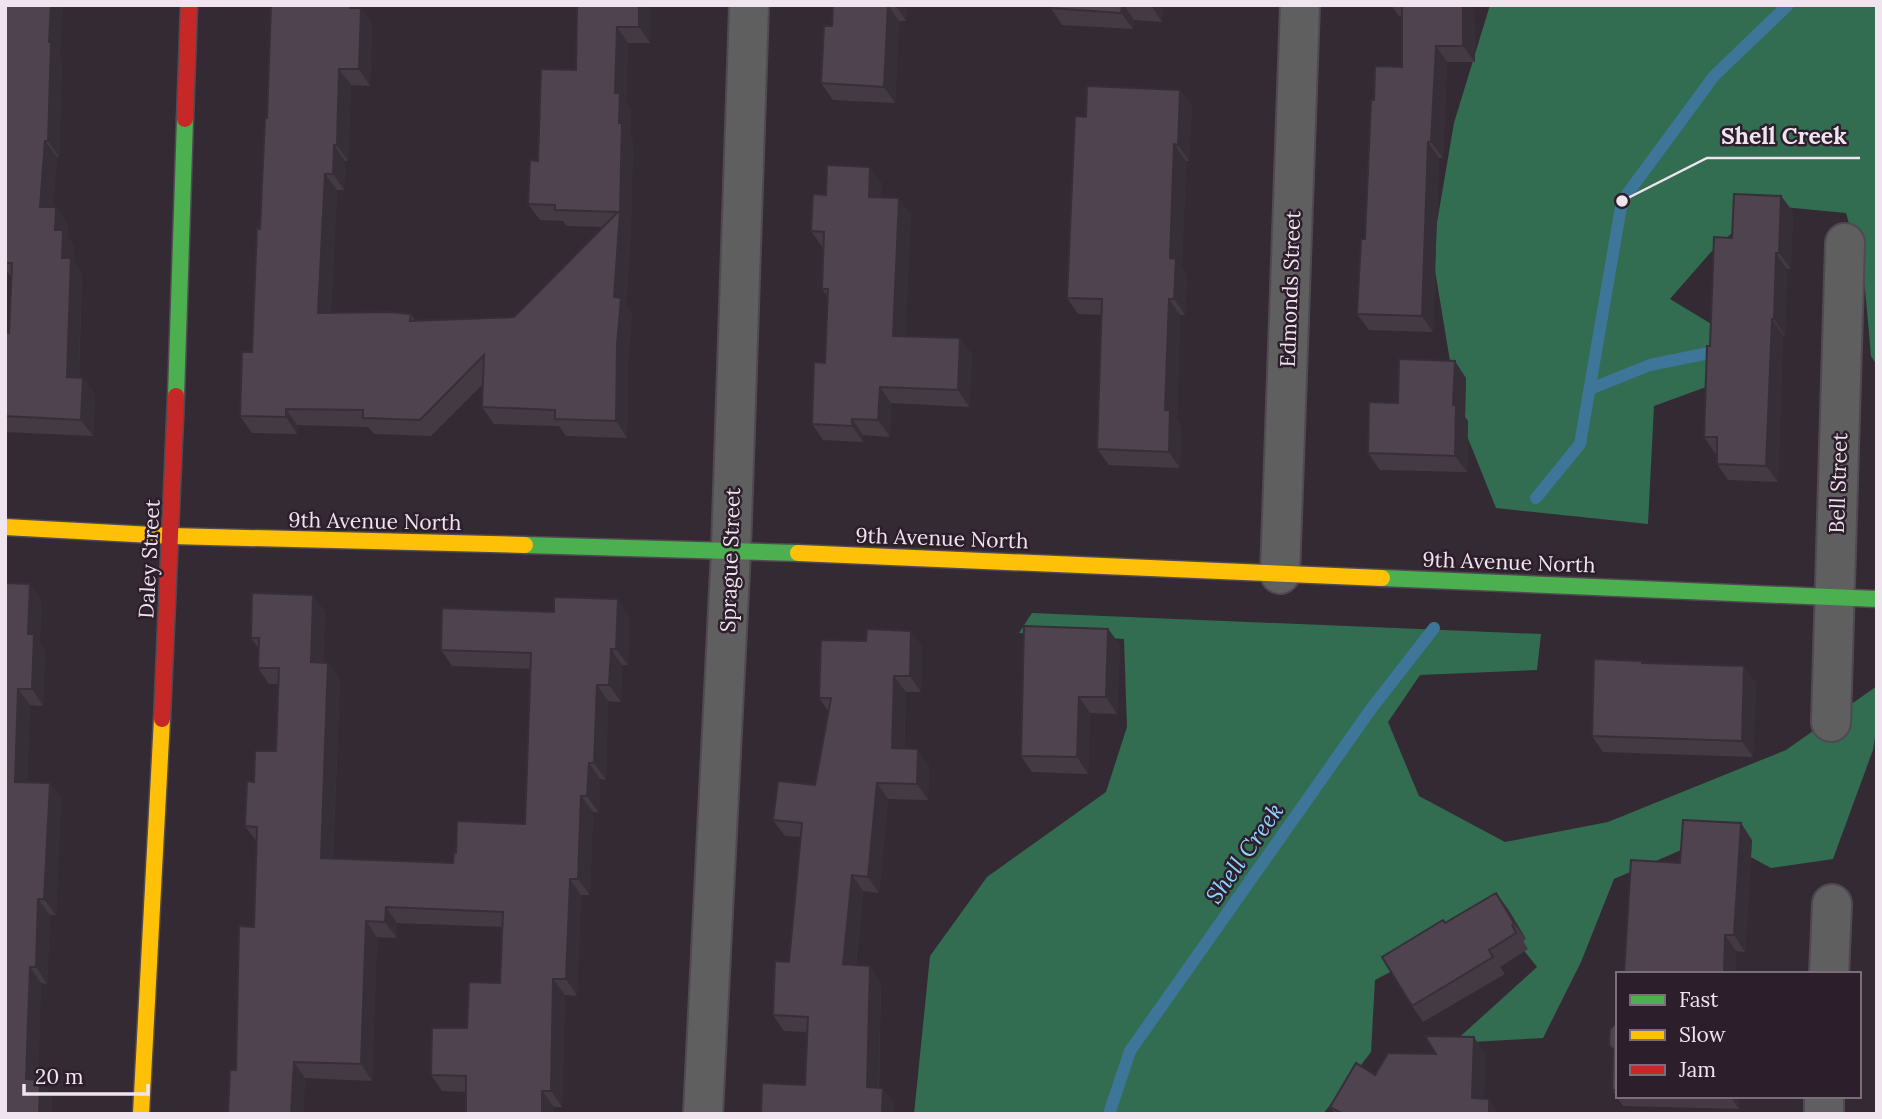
<svg xmlns="http://www.w3.org/2000/svg" width="1882" height="1119" font-family="Lora,serif">
<style>
.forest{fill:#326c51}
.lines{fill:none;stroke-linecap:round;stroke-linejoin:round}
.stream{stroke:#3e769a;stroke-width:12}
.street-casing{stroke:#514951;stroke-width:42}
.fast-casing{stroke:#514951;stroke-width:19}
.slow-casing{stroke:#514951;stroke-width:19}
.jam-casing{stroke:#514951;stroke-width:19}
.street{stroke:#5f5f60;stroke-width:38}
.fast{stroke:#4caf50;stroke-width:16}
.slow{stroke:#ffc107;stroke-width:16}
.jam{stroke:#c62828;stroke-width:16}
.wall{fill:#443a44}
.shaded-wall{fill:#372f37}
.building{fill:#4f434f;stroke:#372f37;stroke-width:2}
.labels{text-anchor:middle;dominant-baseline:central;stroke-width:5;stroke-linejoin:round;paint-order:stroke}
.street-label{font-size:21px;fill:#f0e5ef;stroke:#2d1e2c}
.water-label{font-size:23px;font-style:italic;fill:#8dd3ff;stroke:#2d1e2c}
.leader{fill:none;stroke:#f0e5ef;stroke-width:2.5}
.callout-dot{fill:#f0e5ef;stroke:#2d1e2c;stroke-width:2.5}
.callout-label{font-size:23px;text-anchor:middle;font-weight:bold;fill:#f0e5ef;stroke:#2d1e2c;stroke-width:5;stroke-linejoin:round;paint-order:stroke}
</style>
<rect width="100%" height="100%" fill="#342a34"/>
<path class="forest" d="M1490,5H1877V365L1871,356L1864,277L1846,213L1763,205L1711,252L1670,299L1713,325L1706,387L1654,406L1648,524L1496,508L1459,416L1432,252L1454,123Z
M1032,613L1541,634L1537,670L1420,675L1388,722L1419,796L1505,842L1608,822L1786,750L1877,686V725L1873,750L1833,859L1771,868L1719,840L1679,851L1614,879L1581,962L1543,1038L1453,1043L1537,967L1497,916L1375,980L1371,1052L1323,1114H914L930,956L987,877L1106,792L1127,727L1124,639L1019,633Z"/>
<g class="lines">
<path class="stream" d="M1590,389L1650,365L1709,353
M1536,498L1580,444L1622,201L1714,76L1788,5
M1109,1114L1130,1051L1371,709L1434,628"/>
<g class="street-casing">
<path id="street" d="M1280,574L1300,5
M1831,722L1845,243
M1829,974L1832,904
M703,1114L731,550L749,5
M1824,1114V1096"/>
</g>
<g class="fast-casing">
<path id="fast" d="M176,396L185,119
M525,545L798,553
M1382,578L1877,599"/>
</g>
<g class="slow-casing">
<path id="slow" d="M5,527L171,536L525,545
M798,553L1382,578
M141,1114L162,719"/>
</g>
<g class="jam-casing">
<path id="jam" d="M185,119L189,5
M162,719L176,396"/>
</g>
<use href="#street" class="street"/>
<use href="#fast" class="fast"/>
<use href="#slow" class="slow"/>
<use href="#jam" class="jam"/>
</g>
<path class="wall" d="M5,5L62,58L59,157H57L53,207L68,224L67,236L74,247V262L82,274L79,377L83,378L95,394L93,436L5,432V332L9,333L11,277L5,268Z
M271,5H362V9L372,24L370,86L351,85L348,161H345L344,190H337L331,312L411,314L415,320L514,317L603,227L567,226L563,221L540,220L528,204L538,161L576,70L577,5H650V43H628L626,103L631,109L630,134L633,139L631,227L626,305L632,314L628,360L627,438L566,436L559,426L494,424L482,407L483,384L431,436L374,434L368,427L297,425V434L252,433L240,416L252,352L267,118Z
M833,5H907L906,21H899L895,103L833,100L821,83L832,26Z
M1051,5H1163L1162,22L1134,20L1133,29L1062,25L1051,8Z
M1391,5H1474L1475,62H1447L1443,158H1439L1433,332L1369,330L1357,314L1365,239L1374,100L1402,67V16H1399Z
M1180,90L1192,107L1189,161H1186L1182,267L1187,275L1185,315H1180L1177,420L1181,426L1180,468L1109,465L1097,449L1102,315L1078,314L1067,298Z
M882,183L881,197L911,214L905,336L960,338L972,355L969,407L891,403L890,437L863,435V442L823,440L812,424L825,363L828,297L822,289L824,248H823L811,231L826,195Z
M1781,196L1793,212L1791,269H1787L1785,336L1783,335L1778,482L1728,480L1717,464V453H1715L1704,437L1732,238Z
M1466,378L1465,417L1468,421L1467,472L1380,470L1368,453L1398,403Z
M5,583L30,584L41,600L40,643L45,650L43,706L30,705L27,782L50,783L61,799L56,915H50L47,984L41,983L39,1038L38,1080L52,1096L51,1114H5Z
M325,611L323,662L340,679L333,859L453,863L456,853L525,824L531,669L452,666L441,650L629,615L628,665H622L621,702L608,701L606,780L600,779L599,813L593,812L590,895H581L577,996L565,995L562,1107H554V1114H466V1092L442,1091L431,1075L500,983L502,927L397,923V938L377,937L372,1081L305,1078L303,1114H228L236,1070L254,927L257,842L245,826L254,782L276,751L278,684H269L258,668L259,649L251,638Z
M1108,629L1120,645L1117,714L1090,713L1088,774L1032,772L1021,756Z
M911,631L922,647L921,692H906L904,749L929,765L928,800L888,799L879,893L863,891L856,965L881,982L879,1088L894,1104L805,1085L807,1032L784,1031L773,1015L789,962L801,837L785,836L773,820L815,785L829,712L819,698L866,641Z
M1643,663L1756,683L1753,757L1603,752L1592,736Z
M1752,840L1745,952L1736,951V974H1624L1680,863Z
M1508,909L1526,939L1523,941L1528,949L1500,967L1505,974L1423,1022L1412,1006L1445,923Z
M1618,1021V1096H1739V1109L1623,1106L1612,1090L1613,1050L1609,1045Z
M1436,1054H1485L1484,1099L1499,1114H1335L1330,1107L1375,1075Z"/>
<path class="shaded-wall" d="M51,5H63L60,55L62,58L59,157L48,141L49,42Z
M350,5H362V9L372,24L370,86L359,69Z
M639,5L651,6L650,43L639,27Z
M888,5L899,21L895,103L884,87Z
M895,5H907L906,21Z
M1122,5H1124L1134,20L1133,29L1121,13Z
M1151,5H1163L1162,22Z
M1463,5H1474L1475,62L1463,46Z
M617,27L628,43L626,103L631,109L630,134L633,139L631,227L626,305L632,314L628,360L627,438L616,421L617,344L614,297L620,211L619,123L615,93Z
M1436,46L1447,62L1443,158L1431,142Z
M339,69L351,85L348,161L337,145Z
M1180,90L1192,107L1189,161L1178,145Z
M45,141L57,157L52,223L40,207Z
M1428,142L1439,158L1433,332L1422,316Z
M1174,144L1186,161L1182,267L1187,275L1185,315L1174,299L1170,258Z
M334,145L345,161L344,190L333,174Z
M870,167L882,183L881,213L869,197Z
M325,174L337,190L330,329L318,313Z
M1781,196L1793,212L1791,269L1779,253Z
M899,198L911,214L905,352L893,336Z
M56,207L68,224L67,236L74,247V262L82,274L78,393L67,377L55,230Z
M1776,253L1787,269L1785,336L1774,319Z
M1169,299L1180,315L1177,420L1181,426L1180,468L1169,452L1165,410Z
M1772,319L1783,335L1778,482L1766,466Z
M960,338L972,355L969,407L958,390Z
M1455,361L1466,378L1465,417L1468,421L1467,472L1455,456L1453,405Z
M83,378L95,394L93,436L81,420Z
M880,387L891,403L890,437L878,420Z
M286,409L297,425V434L286,417Z
M852,419L863,435V442L852,426Z
M30,584L41,600L40,643L45,650L43,706L32,689L28,634Z
M313,595L325,611L322,678L311,662Z
M618,599L629,615L628,665L616,649Z
M1108,629L1120,645L1117,714L1106,697Z
M911,631L922,647L921,692L910,676Z
M611,649L622,665L621,702L609,685Z
M328,663L340,679L332,875L321,858Z
M1744,666L1756,683L1753,757L1742,741Z
M894,676L906,692L903,764L892,748Z
M597,685L608,701L606,780L594,763Z
M18,689L30,705L27,798L15,782Z
M1079,697L1090,713L1088,774L1077,757Z
M918,749L929,765L928,800L917,784Z
M589,763L600,779L599,813L587,796Z
M50,783L61,799L56,915L44,899Z
M877,783L888,799L879,893L868,877Z
M581,796L593,812L590,895L578,879Z
M1741,823L1752,840L1745,952L1734,935Z
M852,875L863,891L854,980L843,964Z
M570,879L581,895L577,996L566,979Z
M1496,893L1508,909L1526,939L1514,923Z
M38,899L50,915L47,984L36,967Z
M386,907L397,923V938L385,922Z
M366,921L377,937L372,1081L361,1064Z
M1725,935L1736,951V974H1724Z
M870,966L881,982L878,1103L867,1087Z
M30,967L41,983L38,1096L26,1079Z
M553,979L565,995L562,1107L551,1091Z
M1474,1037L1485,1054L1484,1114L1472,1098Z
M294,1062L305,1078L303,1114H291Z
M40,1080L52,1096L51,1114H39Z
M883,1088L894,1104V1114H882Z
M542,1091L554,1107V1114H542Z
M1730,1096H1739V1109Z
M1489,1099L1499,1114H1489Z"/>
<path class="building" d="M5,5H51L49,42H51L48,141H45L40,207H56L55,230H63L62,258H71L67,377L83,378L81,420L5,416V332L9,333L12,263H5Z
M271,5H350V8H361L359,69H339L337,145H334L333,174H325L318,313L390,312L411,314L410,321L514,317L618,212L555,210V205L528,204L530,160L538,161L541,69L576,70L577,5H639V27H617L615,93H620L619,123H622L620,211L614,297L621,298L617,344L616,421L555,419V410L482,407L484,355L420,420L363,418V410L286,409V417L240,416L242,352H252L257,228L260,229L265,118H267Z
M833,5H888L884,87L821,83L824,26H832Z
M1051,5H1122L1121,13L1051,8Z
M1402,5H1463V46H1436L1431,142H1428L1422,316L1357,314L1361,239H1365L1371,100H1374L1375,66L1402,67Z
M1087,86L1180,90L1178,145L1174,144L1170,258L1176,259L1174,299H1169L1165,410H1170L1169,452L1097,449L1102,299L1067,298L1075,116L1086,117Z
M827,165L870,167L869,197L899,198L893,336L960,338L958,390L880,387L878,420L852,419V426L812,424L814,362L825,363L828,289H822L824,232L811,231L813,194L826,195Z
M1734,194L1781,196L1779,253H1776L1774,319H1772L1766,466L1717,464V437H1704L1707,346H1710L1714,237L1732,238Z
M1399,359L1455,361L1453,405H1456L1455,456L1368,453L1369,402L1398,403Z
M5,583L30,584L28,634H34L32,689H18L15,782L50,783L44,899H38L36,967H30L28,1021L26,1079L40,1080L39,1114H5Z
M252,593L313,595L311,662L328,663L321,858L453,863L454,853H456L457,821L525,824L531,653L441,650L442,608L554,612V597L618,599L616,649H611L609,685H597L594,763H589L587,796H581L578,879H570L566,979H553L551,1091H542V1114H466V1076L431,1075L432,1028H467L469,982L500,983L503,912L386,907L385,922L366,921L361,1064L294,1062L291,1114H228L230,1070H236L239,926L254,927L257,827L245,826L247,781L254,782L255,751H276L279,668H258L259,638H251Z
M1024,626L1108,629L1106,697H1079L1077,757L1021,756Z
M867,629L911,631L910,676H894L892,748L918,749L917,784L877,783L868,877L852,875L843,964L870,966L867,1087L883,1088L882,1114H761L762,1083L805,1085L808,1017L773,1015L775,961L789,962L802,823L773,820L778,781L815,785L831,698H819L821,640L866,641Z
M1594,659L1642,661V663L1744,666L1742,741L1592,736Z
M1683,820L1741,823L1734,935H1725L1724,974H1624L1631,860L1680,863Z
M1496,893L1514,923L1512,925L1516,933L1489,950L1493,957L1412,1006L1382,957L1443,920L1445,923Z
M1618,1021V1090H1612L1613,1049L1609,1045L1610,1029Z
M1425,1036L1474,1037L1472,1098L1489,1099V1114H1343L1330,1107L1356,1063L1375,1075L1388,1053L1436,1054Z"/>
<g class="labels">
<g class="street-label">
<text transform="translate(1290 289) rotate(-88)">Edmonds Street</text>
<text transform="translate(1838 483) rotate(-88)">Bell Street</text>
<text transform="translate(375 521) rotate(1)">9th Avenue North</text>
<text transform="translate(942 538) rotate(2)">9th Avenue North</text>
<text transform="translate(149 559) rotate(-87)">Daley Street</text>
<text transform="translate(730 560) rotate(-88)">Sprague Street</text>
<text transform="translate(1509 562) rotate(2)">9th Avenue North</text>
</g>
<g class="water-label">
<text transform="translate(1244 853) rotate(-55)">Shell Creek</text>
</g>
</g>
<path class="leader" d="M1622 201L1707 158H1860"/>
<circle class="callout-dot" cx="1622" cy="201" r="7"/>
<g class="callout-label">
<text x="1784" y="144">Shell Creek</text>
</g>
<rect width="1882" height="1119" fill="none" stroke="#f0e5ef" stroke-width="14"/>
<rect x="1616" y="972" width="245" height="126" fill="#2d1e2c" stroke="#7b6e7a" stroke-width="2"/>
<rect x="1630" y="995" width="35" height="10" fill="#4caf50" stroke="#7b6e7a" stroke-width="2"/>
<text x="1679" y="1007" font-size="21" fill="#f0e5ef">Fast</text>
<rect x="1630" y="1030" width="35" height="10" fill="#ffc107" stroke="#7b6e7a" stroke-width="2"/>
<text x="1679" y="1042" font-size="21" fill="#f0e5ef">Slow</text>
<rect x="1630" y="1065" width="35" height="10" fill="#c62828" stroke="#7b6e7a" stroke-width="2"/>
<text x="1679" y="1077" font-size="21" fill="#f0e5ef">Jam</text>
<path d="M24 1084v10h124v-10" fill="none" stroke="#f0e5ef" stroke-width="3.5"/>
<text x="35" y="1084" font-size="21" fill="#f0e5ef" stroke="#2d1e2c" stroke-width="5" paint-order="stroke">20 m</text>
</svg>
